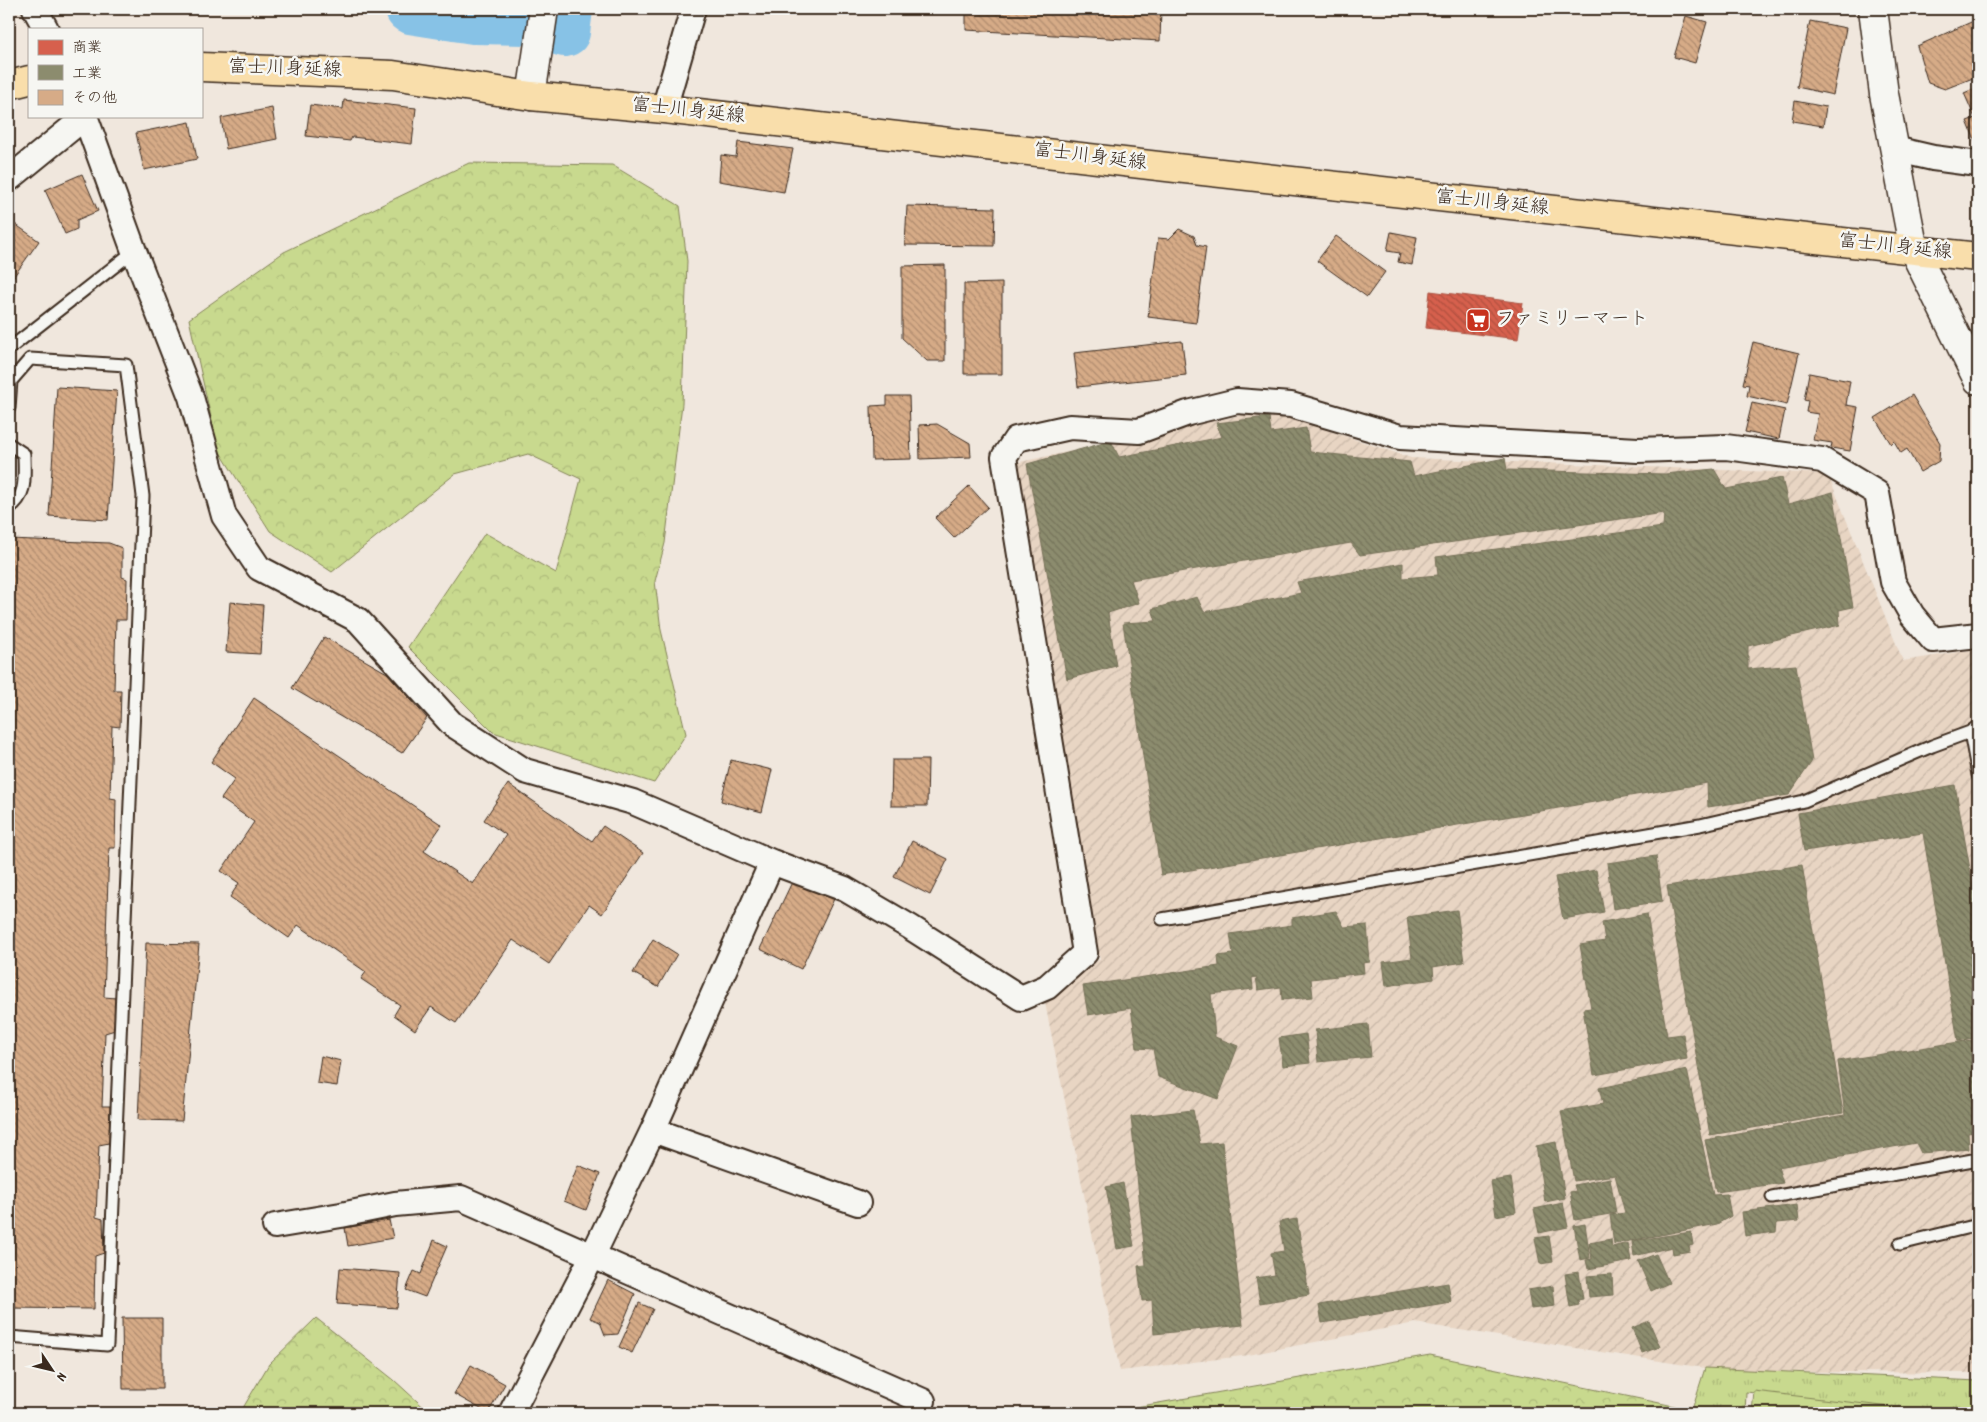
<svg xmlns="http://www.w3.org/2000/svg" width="1987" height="1422" font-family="Dekko,'Klee One',sans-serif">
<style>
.industrial{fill:url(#industrial-furrows)}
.grass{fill:url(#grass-tufts);stroke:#828256}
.forest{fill:url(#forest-crowns);stroke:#828256}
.green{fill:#c8d98e;stroke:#828256}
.shops{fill:url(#shops-back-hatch);stroke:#a8503f}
.industry{fill:url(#industry-back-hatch);stroke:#746f56}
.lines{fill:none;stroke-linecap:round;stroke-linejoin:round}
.river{stroke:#87c2e6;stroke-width:50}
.building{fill:url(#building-back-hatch);stroke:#3b2a1e}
.lane-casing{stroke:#3b2a1e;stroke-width:15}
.street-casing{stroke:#3b2a1e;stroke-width:28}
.secondary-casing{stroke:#3b2a1e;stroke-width:31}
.primary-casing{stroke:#3b2a1e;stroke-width:31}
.lane{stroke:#f6f6f2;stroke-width:11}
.street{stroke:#f6f6f2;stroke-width:24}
.secondary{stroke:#f6f6f2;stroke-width:28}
.primary{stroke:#f9deab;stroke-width:28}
.labels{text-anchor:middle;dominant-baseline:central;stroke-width:5;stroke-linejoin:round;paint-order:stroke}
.street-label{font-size:19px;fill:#3b2a1e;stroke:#f6f6f2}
.poi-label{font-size:19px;fill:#3b2a1e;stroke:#f6f6f2;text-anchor:start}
</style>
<defs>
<pattern id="industrial-furrows" width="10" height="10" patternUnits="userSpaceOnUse" patternTransform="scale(1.25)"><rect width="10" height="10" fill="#e8d5c3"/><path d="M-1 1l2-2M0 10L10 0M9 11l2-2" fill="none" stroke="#c8b7a7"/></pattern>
<pattern id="grass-tufts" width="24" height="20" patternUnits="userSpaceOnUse" patternTransform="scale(1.25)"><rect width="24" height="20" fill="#c8d98e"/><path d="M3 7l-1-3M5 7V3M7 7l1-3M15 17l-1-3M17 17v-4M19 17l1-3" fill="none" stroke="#adba7a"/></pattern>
<pattern id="forest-crowns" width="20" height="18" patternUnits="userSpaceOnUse" patternTransform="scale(1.25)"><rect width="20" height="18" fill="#c8d98e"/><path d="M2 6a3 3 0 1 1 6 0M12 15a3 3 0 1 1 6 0" fill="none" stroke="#adba7a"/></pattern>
<pattern id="shops-back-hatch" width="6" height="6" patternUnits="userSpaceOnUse" patternTransform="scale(1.25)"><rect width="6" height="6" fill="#d6604d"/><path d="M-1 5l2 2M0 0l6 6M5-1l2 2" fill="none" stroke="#af4f3f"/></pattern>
<pattern id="industry-back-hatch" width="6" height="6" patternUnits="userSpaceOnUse" patternTransform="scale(1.25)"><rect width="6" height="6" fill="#8c8c6e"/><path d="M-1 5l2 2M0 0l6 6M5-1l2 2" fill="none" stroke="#74735a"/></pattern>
<pattern id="building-back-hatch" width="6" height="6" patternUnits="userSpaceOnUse" patternTransform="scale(1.25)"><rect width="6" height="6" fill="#d6ab87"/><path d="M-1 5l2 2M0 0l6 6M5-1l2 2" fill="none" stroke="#af8b6e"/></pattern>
</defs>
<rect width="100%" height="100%" fill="#f0e7dd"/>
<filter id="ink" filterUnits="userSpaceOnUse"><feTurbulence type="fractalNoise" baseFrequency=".02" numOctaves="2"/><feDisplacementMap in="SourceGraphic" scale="10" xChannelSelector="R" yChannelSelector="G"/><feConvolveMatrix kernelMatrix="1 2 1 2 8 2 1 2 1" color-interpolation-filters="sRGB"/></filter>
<g filter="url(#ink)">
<path class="industrial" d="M1266,410L1411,458L1828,474L1903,661L1978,649V1373L1724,1371L1415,1323L1242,1356L1120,1371L1045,1003L1100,959L1015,463Z"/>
<path class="grass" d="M1705,1368L1978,1381V1413H1935L1746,1392L1745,1413H1691Z"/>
<path class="forest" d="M469,163L612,165L680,206L687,261L682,404L665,543L655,581L661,630L686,734L654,783L493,732L408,647L485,533L556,573L581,479L528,454L455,474L332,572L270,531L218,449L189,319L284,252Z
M316,1318L394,1380L430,1413H240L269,1364Z
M1430,1355L1693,1410L1692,1413H1102Z"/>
<path class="green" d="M1754,1391L1942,1413H1752Z"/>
<path class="shops" d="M1430,291L1523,303L1518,339L1426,328Z"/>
<path class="industry" d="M1269,417L1271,433L1306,428L1310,452L1410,462L1414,476L1505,458L1507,470L1665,474L1714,469L1726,489L1782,478L1788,504L1833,492L1853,607L1839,610L1840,625L1748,646V669L1796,665L1812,761L1789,795L1708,807L1707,783L1161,875L1123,623L1156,621L1152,609L1197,597L1204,612L1301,593L1297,582L1403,563V578L1438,575L1436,557L1663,527L1664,513L1360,555L1351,543L1131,580L1139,603L1108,613L1116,666L1067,679L1027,464L1111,441L1119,457L1222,437L1216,423Z
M1955,785L1978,914V1037L1958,1041L1923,833L1804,851L1798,813Z
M1656,856L1662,901L1613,909L1607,863Z
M1802,865L1843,1113L1710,1135L1667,886Z
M1596,870L1604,912L1563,919L1555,877Z
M1457,910L1464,962L1433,967L1434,979L1386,986L1383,962L1412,958L1407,917Z
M1336,911L1344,927L1367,925L1370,962L1363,963L1364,973L1311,979L1313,997L1282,1000L1281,987L1258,990L1256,977L1252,978L1253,989L1211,994L1215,1037L1238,1046L1218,1099L1158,1077L1153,1049L1137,1048L1131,1008L1088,1015L1083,986L1219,966L1218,956L1233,954L1230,934L1292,925V918Z
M1647,914L1667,1036L1683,1034L1687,1059L1594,1075L1583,1009L1591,1008L1580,945L1605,941L1602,922Z
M1368,1024L1371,1057L1318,1062L1315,1030Z
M1306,1034L1310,1063L1283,1066L1279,1038Z
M1978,1039V1131L1968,1133L1969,1149L1921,1153L1916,1143L1778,1167L1783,1183L1716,1192L1705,1140L1845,1115L1838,1061Z
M1687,1070L1713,1195L1727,1194L1731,1216L1717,1224L1614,1244L1610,1215L1625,1213L1615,1175L1574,1181L1561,1111L1603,1104L1599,1088Z
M1193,1110L1200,1144L1222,1142L1243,1325L1154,1334L1152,1300L1142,1301L1138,1266L1146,1265L1131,1117Z
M1556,1142L1565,1198L1545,1202L1536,1146Z
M1511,1178L1516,1212L1496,1216L1491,1181Z
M1610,1178L1616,1213L1575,1220L1570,1192L1576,1191L1574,1185Z
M1123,1183L1134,1246L1117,1249L1106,1187Z
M1563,1203L1568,1227L1539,1233L1534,1209Z
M1797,1205L1799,1221L1777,1223L1776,1232L1745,1236L1742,1212Z
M1297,1219L1309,1295L1260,1303L1256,1278L1275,1275L1271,1253L1284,1251L1279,1222Z
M1585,1224L1590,1258L1580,1260L1574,1226Z
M1691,1232L1693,1245L1689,1246L1690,1251L1673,1254L1672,1247L1634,1256L1632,1241Z
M1549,1236L1553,1262L1540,1264L1535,1238Z
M1611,1239L1612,1247L1628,1243L1631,1261L1588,1269L1586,1260L1592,1259L1589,1243Z
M1656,1254L1669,1283L1651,1291L1638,1261Z
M1579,1272L1583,1299L1578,1300L1579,1305L1570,1307L1565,1274Z
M1612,1274L1613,1295L1589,1297L1587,1276Z
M1448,1283L1451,1302L1322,1323L1319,1305Z
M1553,1286L1555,1306L1531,1309L1528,1290Z
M1649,1321L1660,1347L1642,1353L1632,1328Z"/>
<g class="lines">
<path class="river" d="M410,9L474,19L526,20L565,32L568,9"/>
</g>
<path class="building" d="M966,9H1161L1160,41L966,30Z
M1686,16L1707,22L1695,63L1674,57Z
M1978,19V76L1945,89L1928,83L1917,46Z
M1810,21L1846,28L1833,95L1797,87Z
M1978,87V145H1977L1967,121L1975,118L1964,93Z
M344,100L416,108L412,144L352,137L350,141L306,136L310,105L343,109Z
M1795,101L1826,107L1823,126L1792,121Z
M272,108L277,139L226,149L221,118Z
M190,122L197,159L144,170L136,133Z
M738,142L793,149L784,192L719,181L721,155L736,157Z
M82,174L98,211L77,220V229L65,234L45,190Z
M907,206L995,208L994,246L905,245Z
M12,222L39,241L9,283V226Z
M1179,229L1194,236L1197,245L1206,247L1196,323L1148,317L1158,238L1169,239Z
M1391,232L1417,237L1412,265L1398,262L1400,253L1387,251Z
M1336,236L1385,272L1367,297L1317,261Z
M945,265V361H927L902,338V266Z
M1002,283V374H964V284Z
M1182,341L1186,375L1078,387L1074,353Z
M1753,342L1799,353L1787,405L1747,396L1749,385L1743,384Z
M1809,373L1850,381L1846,405L1858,407L1850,451L1831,448L1832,443L1813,440L1818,414L1806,412L1808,401L1804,400Z
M57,387L117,391L108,520L49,516Z
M1912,395L1940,443L1939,461L1920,472L1907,449L1901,453L1894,441L1891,444L1875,418Z
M887,396H909L911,459L872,460L871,406L887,405Z
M1752,403L1785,410L1779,439L1745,432Z
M937,424L970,443L971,457L920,459L919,425Z
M969,486L988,507L954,538L935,518Z
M9,539L109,543L122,548V577L127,579L126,620H116L114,690H121L120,727L112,726L110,798L116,799L115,848H109L104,997L116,998L115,1030L105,1033L102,1106H110L109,1143L99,1145L96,1217L103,1219L104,1253L95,1256L94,1309L9,1308Z
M230,602L263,605L260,654L226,652Z
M324,637L387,673L427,718L402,753L292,688Z
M254,698L442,825L424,851L473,884L506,835L484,820L508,784L592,841L603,826L643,853L602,914L589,905L549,964L513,940L456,1023L431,1007L415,1030L394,1015L400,1005L361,979L366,972L298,925L289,938L230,897L239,883L221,871L254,822L221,799L235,779L211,762Z
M731,760L772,770L762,812L721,801Z
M892,760H928L927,806H891Z
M912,841L948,859L930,895L894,877Z
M793,880L834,899L801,969L760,949Z
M653,939L677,954L658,987L633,973Z
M146,943L199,944L182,1121L138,1120Z
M321,1056L341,1061L337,1086L317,1083Z
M578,1165L600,1174L586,1210L564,1201Z
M389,1220L393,1238L348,1246L345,1228Z
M434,1240L447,1246L425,1297L406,1290L414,1271L421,1274Z
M340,1268L400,1273L397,1308L337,1304Z
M608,1280L635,1294L618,1334L605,1335L600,1322L590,1318Z
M639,1303L653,1309L632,1353L619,1347Z
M122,1318H162V1389H123Z
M471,1365L505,1384L488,1413L454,1394Z"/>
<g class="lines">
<g class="lane-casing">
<path id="lane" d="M9,349L134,251
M9,408L11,381L30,359L126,365L143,496L107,1345L9,1337
M9,444L24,454C24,475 28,496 9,508
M1970,732L1978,775
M1162,919L1700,825L1804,801L1932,746L1970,732L1978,726
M1772,1197L1978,1159
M1900,1244L1978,1225"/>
</g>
<g class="street-casing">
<path id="street" d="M35,9L46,29
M664,109L693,9
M85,116L134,251L191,397L224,516L259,568L358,620L452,724L525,771L633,802L772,862L845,889L910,927L1021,998L1047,987L1085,953L1004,457L1016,439L1070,427L1139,431L1188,413L1237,401L1291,405L1400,437L1638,450L1726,447L1822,460L1877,493L1893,582L1912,615L1933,640L1978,635
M1894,149L1933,158L1978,164
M9,179L85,117
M653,1130L858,1203
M275,1226L341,1215L395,1204L461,1198L923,1401
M511,1413L592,1257L653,1130L772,862"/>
</g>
<g class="secondary-casing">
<path id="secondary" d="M1873,9L1884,94L1914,251L1978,380
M531,96L544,9"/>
</g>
<g class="primary-casing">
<path id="primary" d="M201,67L393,75L531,96L664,109L1167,167L1978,257
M9,85L29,80"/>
</g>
<use href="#lane" class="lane"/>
<use href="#street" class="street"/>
<use href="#secondary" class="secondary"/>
<use href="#primary" class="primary"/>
</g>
</g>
<defs>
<g id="supermarket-square" transform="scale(1.25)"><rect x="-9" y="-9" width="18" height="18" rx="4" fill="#c8321e" stroke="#f6f6f2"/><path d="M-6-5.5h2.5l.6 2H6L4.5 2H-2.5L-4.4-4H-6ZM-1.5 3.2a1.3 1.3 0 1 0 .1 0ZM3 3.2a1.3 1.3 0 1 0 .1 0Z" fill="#fff"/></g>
</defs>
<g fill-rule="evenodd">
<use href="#supermarket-square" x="1478" y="320"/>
</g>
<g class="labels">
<g class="street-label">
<text transform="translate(285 70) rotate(2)">富士川身延線</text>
<text transform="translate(688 112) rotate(6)">富士川身延線</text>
<text transform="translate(1090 158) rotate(7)">富士川身延線</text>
<text transform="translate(1492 204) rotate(6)">富士川身延線</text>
<text transform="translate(1895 248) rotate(6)">富士川身延線</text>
</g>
<g class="poi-label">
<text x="1496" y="320">ファミリーマート</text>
</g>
</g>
<rect width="1987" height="1422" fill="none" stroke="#f6f6f2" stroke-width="30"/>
<rect x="15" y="15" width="1957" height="1392" fill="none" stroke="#3b2a1e" stroke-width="2" filter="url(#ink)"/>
<rect x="28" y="28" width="175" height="90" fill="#f6f6f2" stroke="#aba49d"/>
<rect x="38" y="40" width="25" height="15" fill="#d6604d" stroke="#aba49d"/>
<text x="72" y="52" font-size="15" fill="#3b2a1e">商業</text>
<rect x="38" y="65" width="25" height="15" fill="#8c8c6e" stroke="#aba49d"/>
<text x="72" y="78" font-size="15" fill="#3b2a1e">工業</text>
<rect x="38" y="90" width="25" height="15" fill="#d6ab87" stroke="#aba49d"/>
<text x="72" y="102" font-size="15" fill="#3b2a1e">その他</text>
<g transform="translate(52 1370) rotate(125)" stroke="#f6f6f2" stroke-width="4" paint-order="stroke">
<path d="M0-4L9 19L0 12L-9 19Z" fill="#3b2a1e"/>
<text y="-8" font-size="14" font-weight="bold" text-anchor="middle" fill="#3b2a1e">N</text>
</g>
</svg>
